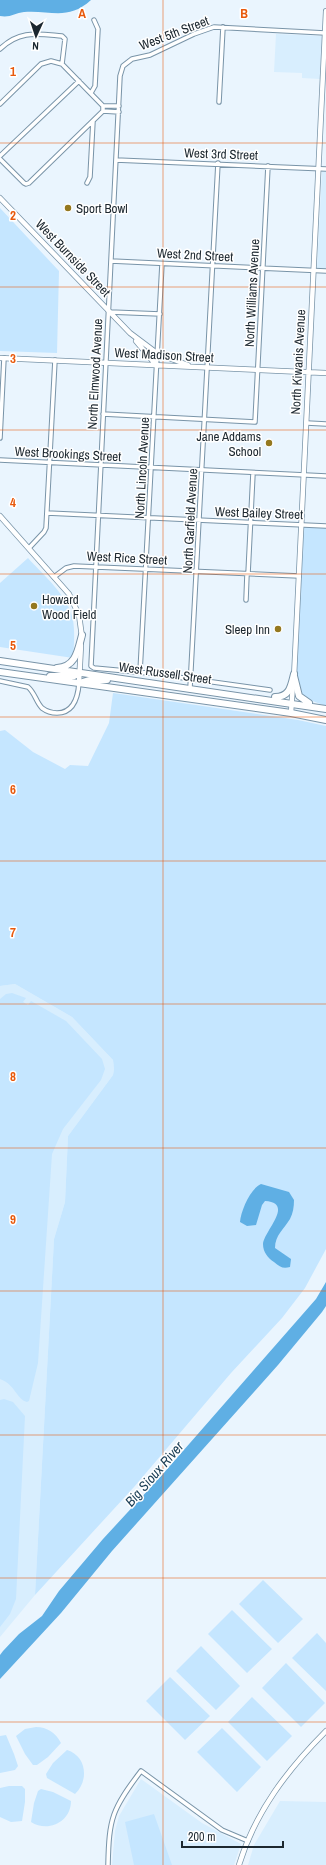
<svg xmlns="http://www.w3.org/2000/svg" width="326" height="1865" font-family="'Archivo Narrow',sans-serif">
<style>
.built{fill:#d8eefe}
.green{fill:#c5e6ff}
.water{fill:#5fafe4}
.lines{fill:none;stroke-linecap:round;stroke-linejoin:round}
.street-casing{stroke:#7994a8;stroke-width:5.5}
.secondary-casing{stroke:#7994a8;stroke-width:6}
.highway-casing{stroke:#7994a8;stroke-width:8}
.street{stroke:#fff;stroke-width:3.5}
.secondary{stroke:#fff;stroke-width:4.5}
.highway{stroke:#fff;stroke-width:6}
.grid{fill:none;stroke:#e8590c;stroke-width:1;stroke-opacity:0.55}
.poi-dot{fill:#94781f;stroke:#fff;stroke-width:1.5}
.labels{text-anchor:middle;dominant-baseline:central;stroke-width:3;stroke-linejoin:round;paint-order:stroke}
.street-label{font-size:13px;fill:#1c272f;stroke:#fff}
.poi-label{font-size:13px;fill:#1c272f;stroke:#fff;text-anchor:start}
.water-label{font-size:14px;font-style:italic;fill:#1e4158;stroke:#fff}
.grid-label{font-size:13px;text-anchor:middle;font-weight:bold;fill:#e8590c;stroke:#fff;stroke-width:3;stroke-linejoin:round;paint-order:stroke}
</style>
<rect width="100%" height="100%" fill="#eaf5fe"/>
<path class="built" d="M276,34L322,36L320,79L302,78V73L274,72Z
M322,171L326,172V269H317Z
M15,984L72,1017L113,1060L114,1069L113,1075L68,1136L65,1202L54,1239L35,1595L0,1637V986Z
M141,1779L202,1823L241,1844L234,1865H112L115,1831L119,1816Z
M280,1801L326,1802V1865H248L254,1845Z"/>
<path class="green" d="M0,208L59,271L57,353L0,351Z
M302,525L326,526V706L299,696L294,674Z
M28,558C44,576 68,595 73,620C75,633 74,645 73,658L0,647V583Z
M113,693L298,720L326,726V1249L305,1288L282,1318L231,1373L134,1487L35,1595L54,1239L65,1202L68,1136L113,1075L114,1069L113,1060L72,1017L15,984L0,986V731L5,730L33,752L65,769L70,765L88,766L109,723Z
M12,993L26,998L23,1002L28,1005L31,1001L66,1021L102,1059L105,1069L101,1080L63,1129L52,1154L38,1363L29,1401L27,1402C16,1399 16,1385 0,1379V999L6,994Z
M4,1399L13,1402L25,1416L16,1599L10,1614L0,1627V1400Z
M263,1580L303,1619L278,1643L239,1604Z
M232,1610L272,1649L247,1673L208,1634Z
M317,1633L326,1643V1691L292,1658Z
M201,1646L240,1686L216,1710L176,1671Z
M286,1663L325,1703L301,1727L262,1688Z
M170,1677L210,1716L185,1740L146,1701Z
M252,1697L292,1736L267,1761L228,1722Z
M36,1727C47,1727 56,1733 61,1743L48,1757L37,1765H33L25,1754L16,1736L25,1729Z
M222,1728L261,1767L237,1792L197,1752Z
M6,1735L14,1754L18,1766L15,1770L0,1773V1736Z
M67,1750C87,1756 89,1781 75,1794L47,1778L46,1774L53,1763Z
M9,1786H22L25,1789V1802L22,1821L11,1822L0,1817V1788Z
M41,1789L53,1792L71,1801C71,1822 48,1833 31,1822L34,1803L38,1791Z
M154,1814L172,1865H134L125,1822Z"/>
<path class="water" d="M0,0H91C68,21 51,10 24,12C15,13 10,18 0,16Z
M261,1184L289,1192L294,1200C294,1207 293,1213 290,1219C284,1229 275,1235 275,1248L291,1259L290,1267C283,1269 280,1267 274,1262C268,1258 263,1252 263,1244C264,1231 295,1203 265,1201L262,1205L256,1225L247,1226L240,1222C241,1211 250,1189 261,1184Z
M326,1282V1306L322,1312L278,1365L112,1551L61,1613L0,1679V1655L3,1651L19,1634L42,1616L59,1591L103,1539L162,1475L316,1299Z"/>
<g class="lines">
<g class="street-casing">
<path id="street" d="M0,49C20,30 37,34 62,36L65,39L62,64
M91,93L95,86L98,29L94,20
M219,102L223,27
M0,104L41,64L51,61L62,64L103,106V111
M103,106H119
M103,111L119,112
M0,156L79,81
M0,159L24,183L26,184L29,183L103,111
M116,160L326,169
M87,183L90,177L93,121
M111,261L326,271
M110,312L160,314
M103,414L255,422L268,166
M307,423L326,424
M0,438L4,358
M0,460L326,476
M47,513L326,526
M29,548L44,532L46,528L55,360
M248,574L253,473
M54,577L66,568L74,566L299,576
M246,600L247,574
M140,672L162,264
M0,681L28,687C35,693 36,702 42,708C46,711 52,713 57,713C74,713 78,697 79,683
M190,688L218,163
M270,690L148,673L94,668L91,666L120,76L123,66L132,59L150,55L194,34L214,27L325,33
M108,1865C109,1818 112,1809 141,1771L222,1830L248,1841"/>
</g>
<g class="secondary-casing">
<path id="secondary" d="M0,198L130,333L158,354L188,365
M136,341L157,366
M0,358L326,373
M0,516L69,594L79,615L82,637
M294,677L326,11
M79,683L81,645
M291,713L293,684
M239,1865C255,1812 288,1769 326,1731"/>
</g>
<g class="highway-casing">
<path id="highway" d="M0,661L326,709
M57,668C76,667 78,650 82,635
M0,672L291,713L326,720
M50,676H74L80,673
M294,676L299,696L309,703
M79,683L89,680H107
M275,697C290,697 291,686 294,674"/>
</g>
<use href="#street" class="street"/>
<use href="#secondary" class="secondary"/>
<use href="#highway" class="highway"/>
</g>
<path class="grid" d="M163,0V1865M0,143H326M0,287H326M0,430H326M0,574H326M0,717H326M0,861H326M0,1004H326M0,1148H326M0,1291H326M0,1435H326M0,1578H326M0,1722H326"/>
<g class="poi-dot">
<circle cx="68" cy="208" r="4"/>
<circle cx="269" cy="443" r="4"/>
<circle cx="34" cy="606" r="4"/>
<circle cx="278" cy="629" r="4"/>
</g>
<g class="labels">
<g class="street-label">
<text transform="translate(174 33) rotate(-21)">West 5th Street</text>
<text transform="translate(221 154) rotate(2)">West 3rd Street</text>
<text transform="translate(195 255) rotate(3)">West 2nd Street</text>
<text transform="translate(73 258) rotate(46)">West Burnside Street</text>
<text transform="translate(252 293) rotate(-87)">North Williams Avenue</text>
<text transform="translate(164 355) rotate(3)">West Madison Street</text>
<text transform="translate(298 362) rotate(-87)">North Kiwanis Avenue</text>
<text transform="translate(95 374) rotate(-87)">North Elmwood Avenue</text>
<text transform="translate(68 454) rotate(3)">West Brookings Street</text>
<text transform="translate(142 468) rotate(-87)">North Lincoln Avenue</text>
<text transform="translate(259 513) rotate(2)">West Bailey Street</text>
<text transform="translate(190 521) rotate(-87)">North Garfield Avenue</text>
<text transform="translate(127 558) rotate(3)">West Rice Street</text>
<text transform="translate(165 673) rotate(8)">West Russell Street</text>
</g>
<g class="poi-label">
<text x="76" y="208">Sport Bowl</text>
<text x="261" y="436" text-anchor="end">Jane Addams<tspan x="261" dy="15">School</tspan></text>
<text x="42" y="599">Howard<tspan x="42" dy="15">Wood Field</tspan></text>
<text x="270" y="629" text-anchor="end">Sleep Inn</text>
</g>
<g class="water-label">
<text transform="translate(154 1474) rotate(-49)">Big Sioux River</text>
</g>
</g>
<g class="grid-label">
<text x="82" y="18">A</text>
<text x="244" y="18">B</text>
<text x="13" y="76">1</text>
<text x="13" y="220">2</text>
<text x="13" y="363">3</text>
<text x="13" y="507">4</text>
<text x="13" y="650">5</text>
<text x="13" y="794">6</text>
<text x="13" y="937">7</text>
<text x="13" y="1081">8</text>
<text x="13" y="1224">9</text>
</g>
<g transform="translate(36 36) rotate(183)" stroke="#ffffff" stroke-width="3" paint-order="stroke">
<path d="M0-3L7 15L0 10L-7 15Z" fill="#1c272f"/>
<text y="-6" font-size="11" font-weight="bold" text-anchor="middle" fill="#1c272f">N</text>
</g>
<path d="M182 1841v6h101v-6" fill="none" stroke="#1c272f" stroke-width="2"/>
<text x="188" y="1841" font-size="12" fill="#1c272f" stroke="#ffffff" stroke-width="3" paint-order="stroke">200 m</text>
</svg>
